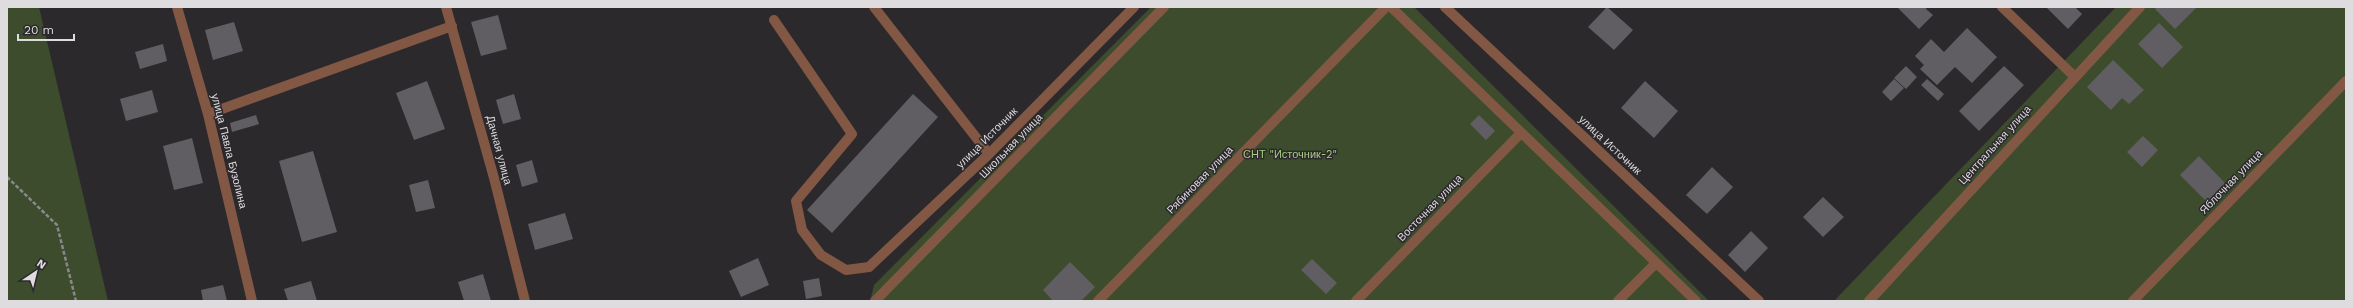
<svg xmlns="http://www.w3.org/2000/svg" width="2353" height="308" font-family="'Work Sans',sans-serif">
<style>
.green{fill:#3c4c2d}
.building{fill:#605e63}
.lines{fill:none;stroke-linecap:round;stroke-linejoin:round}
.path{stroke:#8a888b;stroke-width:2.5;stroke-dasharray:4 2;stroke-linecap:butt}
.minor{stroke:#825744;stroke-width:10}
.labels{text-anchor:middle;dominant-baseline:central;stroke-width:3;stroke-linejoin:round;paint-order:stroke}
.street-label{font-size:11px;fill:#dedcdf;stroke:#2c292d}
.park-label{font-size:11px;fill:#a7ce81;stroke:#2c292d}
</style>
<rect width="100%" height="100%" fill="#2c292d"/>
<path class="green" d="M7,7H39L108,301H7Z
M1151,7H1414L1709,301H870L874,285Z
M2116,7H2346V301H1834Z"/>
<path class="building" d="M1607,7L1633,30L1614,50L1588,27Z
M1897,7H1927L1926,9L1933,15L1919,29Z
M2046,7H2075L2082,14L2068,29Z
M2157,7H2197L2175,29L2155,9Z
M498,15L507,49L481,56L471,22Z
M234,22L243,51L213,60L205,30Z
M2159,23L2183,47L2162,68L2138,44Z
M1967,28L1997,57L1972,83L1955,67L1937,85L1920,69L1924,65L1915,56L1931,39L1944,52Z
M163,44L167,61L140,69L135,52Z
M2113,60L2144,90L2129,104L2122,98L2111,110L2087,87Z
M1906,66L1917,77L1906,89L1894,78Z
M2004,66L2024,85L1979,131L1959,111Z
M1894,79L1904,88L1891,101L1882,92Z
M1927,79L1944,94L1938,101L1921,85Z
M427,81L445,129L414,140L396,93Z
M1645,81L1678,111L1654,138L1621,108Z
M152,90L158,112L126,121L120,99Z
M514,94L521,119L503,124L496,100Z
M913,94L938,117L832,233L807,210Z
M256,115L259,124L232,132L230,123Z
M1479,115L1495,131L1486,140L1470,124Z
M2143,136L2158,150L2142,167L2127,152Z
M192,138L203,183L174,190L163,146Z
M313,151L337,232L302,242L279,161Z
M2199,156L2225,183L2207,202L2180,175Z
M532,160L538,182L522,187L516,165Z
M1712,167L1733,187L1707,214L1686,195Z
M428,180L435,208L416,212L409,185Z
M1823,197L1844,217L1823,237L1803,217Z
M565,213L573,239L535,250L528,224Z
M1751,231L1768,248L1745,272L1728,255Z
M758,258L769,285L741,297L729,271Z
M1312,259L1337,283L1326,294L1301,270Z
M1070,262L1095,287L1081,301H1053L1043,290Z
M483,274L491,301H464L458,282Z
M819,278L822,296L806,299L803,281Z
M311,281L317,301H288L284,289Z
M223,285L227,301H203L201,290Z"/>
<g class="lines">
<path class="path" d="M7,177L57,225L76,301"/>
<path class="minor" d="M177,7L208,114L252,301
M446,7L494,178L525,301
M874,7L989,154
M1391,7L1696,301
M1445,7L1759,301
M2002,7L2074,76
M774,20L852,134L796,201L802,230L821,255L846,270L869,267L989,154L1134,7
M208,114L452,26
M875,301L1164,7
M1098,301L1386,7
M1356,301L1521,133
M1618,301L1656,263
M1869,301L2140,7
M2133,301L2346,81"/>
</g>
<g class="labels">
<g class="street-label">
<text transform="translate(987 138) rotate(-45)">улица Источник</text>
<text transform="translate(1610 145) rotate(43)">улица Источник</text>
<text transform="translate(1995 145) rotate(-48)">Центральная улица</text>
<text transform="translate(1011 146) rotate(-46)">Школьная улица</text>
<text transform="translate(499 150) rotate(75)">Дачная улица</text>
<text transform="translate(229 151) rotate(76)">улица Павла Бузолина</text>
<text transform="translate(1200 180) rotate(-46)">Рябиновая улица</text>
<text transform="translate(2231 182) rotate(-46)">Яблочная улица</text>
<text transform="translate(1430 208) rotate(-46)">Восточная улица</text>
</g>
<g class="park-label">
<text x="1290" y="154">СНТ "Источник-2"</text>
</g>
</g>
<rect width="2353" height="308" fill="none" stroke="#dedcdf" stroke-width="16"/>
<g transform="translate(36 272) rotate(35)" stroke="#2c292d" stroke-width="3" paint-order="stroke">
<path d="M0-3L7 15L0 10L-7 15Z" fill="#dedcdf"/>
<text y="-6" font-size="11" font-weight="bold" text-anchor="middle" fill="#dedcdf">N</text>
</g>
<path d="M18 34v6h56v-6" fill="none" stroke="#dedcdf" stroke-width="2"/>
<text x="24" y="34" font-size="12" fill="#dedcdf" stroke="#2c292d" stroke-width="3" paint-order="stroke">20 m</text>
</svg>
